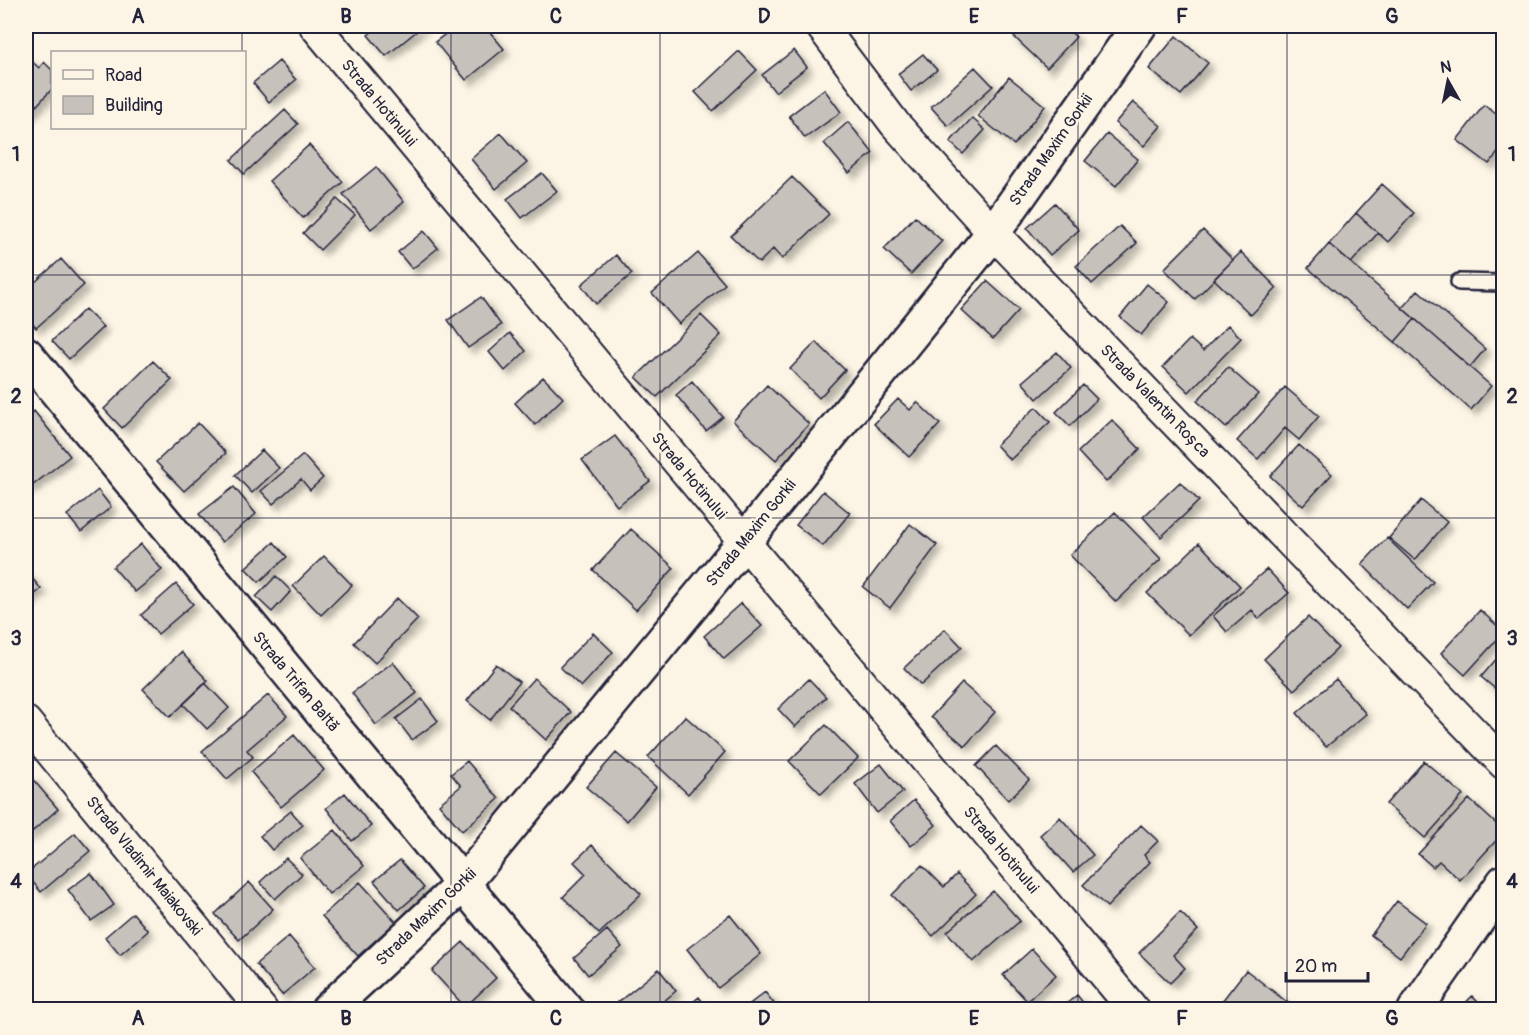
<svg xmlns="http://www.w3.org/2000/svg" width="1529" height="1035" font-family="Pangolin,sans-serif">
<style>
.building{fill:#c6c1bb;stroke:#22223b;stroke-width:1.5;filter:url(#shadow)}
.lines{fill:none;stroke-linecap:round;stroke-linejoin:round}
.lane-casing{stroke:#22223b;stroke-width:20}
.street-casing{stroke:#22223b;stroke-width:34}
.secondary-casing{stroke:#22223b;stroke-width:38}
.lane{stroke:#fcf5e5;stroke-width:15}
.street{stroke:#fcf5e5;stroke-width:30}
.secondary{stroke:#fcf5e5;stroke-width:33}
.grid{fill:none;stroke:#22223b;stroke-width:1.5;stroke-opacity:0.55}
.labels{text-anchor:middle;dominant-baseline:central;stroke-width:5;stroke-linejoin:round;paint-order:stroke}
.street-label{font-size:16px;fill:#22223b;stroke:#fcf5e5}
.neatline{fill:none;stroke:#22223b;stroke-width:2}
.grid-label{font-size:20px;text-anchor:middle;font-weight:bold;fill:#22223b}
</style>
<defs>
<filter id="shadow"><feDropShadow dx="5.5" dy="5.5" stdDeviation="3" flood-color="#0004"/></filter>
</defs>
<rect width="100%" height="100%" fill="#fcf5e5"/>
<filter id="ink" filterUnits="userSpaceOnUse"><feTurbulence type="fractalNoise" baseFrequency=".0167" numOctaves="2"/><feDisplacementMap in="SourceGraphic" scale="12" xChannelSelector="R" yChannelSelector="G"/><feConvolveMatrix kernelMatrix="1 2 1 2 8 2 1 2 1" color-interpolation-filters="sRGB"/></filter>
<g filter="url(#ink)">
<path class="building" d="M378,26H423L386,56L368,35Z
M456,26H485L504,49L466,80L435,42Z
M1021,26H1064L1076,37L1047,68L1012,35Z
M1176,36L1208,63L1181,95L1149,69Z
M794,50L807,67L775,92L762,75Z
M739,51L757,70L713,111L695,92Z
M923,54L937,70L911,91L898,74Z
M26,56L39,68L44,62L52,70V89L26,117Z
M279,61L296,80L269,102L253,83Z
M975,67L993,86L948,126L931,107Z
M1009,77L1045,106L1014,145L978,116Z
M824,89L841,112L805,138L789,116Z
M1133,102L1161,126L1144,146L1115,123Z
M1484,105L1504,120V145L1489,164L1457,140Z
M285,110L298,124L244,174L231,160Z
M972,118L985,130L963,154L950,142Z
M848,122L873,153L849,173L824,143Z
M501,133L527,163L496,189L471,159Z
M1107,134L1138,159L1116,186L1085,161Z
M309,145L343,182L303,218L269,181Z
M376,167L404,202L371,229L343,194Z
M542,173L557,191L522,218L507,199Z
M792,177L829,214L782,259L773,249L759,263L731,236Z
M1382,184L1414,213L1388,242L1356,213Z
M337,199L355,215L320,250L303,233Z
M1055,203L1079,230L1050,255L1027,228Z
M1356,213L1378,233L1351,263L1329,244Z
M915,216L942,241L911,274L884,249Z
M1120,226L1137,243L1092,284L1076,266Z
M1203,230L1233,260L1195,299L1164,269Z
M424,231L438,248L412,269L398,252Z
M1329,244L1415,319L1395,342L1308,268Z
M1241,252L1277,288L1251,315L1214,279Z
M698,253L725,284L679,324L652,293Z
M616,255L632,274L596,304L581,285Z
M61,259L84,285L36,328L26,316V290Z
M987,281L1019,310L993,339L961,310Z
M1147,284L1169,302L1141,335L1120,317Z
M1418,290L1485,349L1470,367L1402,308Z
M481,297L501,325L468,348L448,320Z
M85,309L103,327L69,359L52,341Z
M701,315L721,335L657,397L636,377Z
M1415,319L1491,386L1471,410L1395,342Z
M1228,325L1241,338L1189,392L1163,367L1190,339L1203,351Z
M510,333L526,351L505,371L489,352Z
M816,342L845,370L819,398L790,369Z
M1057,352L1071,368L1037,399L1022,382Z
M153,361L172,380L122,428L104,409Z
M1228,367L1258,394L1226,428L1197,401Z
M543,377L563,398L535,425L515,403Z
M692,381L723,417L706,431L676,395Z
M767,385L809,424L776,460L733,421Z
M1083,385L1097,399L1070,426L1056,412Z
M1285,387L1319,416L1299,440L1285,428L1258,459L1237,441Z
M898,399L910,410L917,402L940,424L909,457L874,424Z
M1036,407L1050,422L1010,460L996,445Z
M34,411L70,456L28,489L26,485V418Z
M1112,420L1140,449L1106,482L1078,452Z
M198,423L226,453L184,491L156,462Z
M615,436L650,481L617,506L582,460Z
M1299,445L1332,474L1303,506L1270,476Z
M262,450L279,468L252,493L235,475Z
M303,455L323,478L310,490L301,479L273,504L261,491Z
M1180,482L1199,501L1161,537L1143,517Z
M234,487L256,514L222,542L199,514Z
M98,490L111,507L81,532L67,515Z
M823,491L850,513L823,546L796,525Z
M1421,500L1447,522L1415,560L1389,538Z
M1115,512L1161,559L1116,602L1070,555Z
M910,524L937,545L890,608L863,587Z
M631,529L674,568L636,610L593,570Z
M1387,538L1433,582L1407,609L1362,564Z
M274,542L287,557L259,582L245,568Z
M1199,543L1240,586L1189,635L1147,593Z
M141,544L162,570L135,592L113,567Z
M324,556L352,585L321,615L293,586Z
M1267,569L1289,593L1259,619L1252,610L1227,632L1213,616Z
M26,571L41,589L26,602Z
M276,576L291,591L272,612L256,597Z
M176,584L193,604L158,634L141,615Z
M397,598L418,619L375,663L354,643Z
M741,603L762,626L724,659L704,636Z
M1480,610L1504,632L1465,675L1441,653Z
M1308,617L1338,648L1294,690L1264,659Z
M945,629L962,647L921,685L904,668Z
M593,633L613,652L581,687L560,667Z
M1504,650V696L1481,677Z
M181,652L208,681L170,717L143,689Z
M393,662L417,693L376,725L352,693Z
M496,664L519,682L490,720L467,701Z
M534,678L571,712L546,740L509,706Z
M809,679L826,697L795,727L778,709Z
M1336,679L1366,714L1326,747L1297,713Z
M205,683L229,708L207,729L183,704Z
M962,683L995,712L965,746L931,717Z
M268,695L287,716L247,750L253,757L227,779L202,751Z
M422,699L438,721L412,740L396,719Z
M685,716L725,752L688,794L648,757Z
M826,725L858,758L821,794L789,761Z
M294,735L324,770L281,807L251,772Z
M996,746L1029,780L1008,800L976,766Z
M616,753L656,787L627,821L586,787Z
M467,761L499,799L462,831L439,804L461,786L451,774Z
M1424,761L1463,795L1425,838L1386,804Z
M881,764L903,792L877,813L855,784Z
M30,776L58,809L26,837V781Z
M345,793L371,826L352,841L326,808Z
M1469,799L1504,831V832L1460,880L1439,861L1433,867L1418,854Z
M914,800L936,825L911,846L890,821Z
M291,811L303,825L272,850L260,836Z
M1060,817L1093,855L1073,872L1040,835Z
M1141,825L1158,841L1144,855L1150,862L1107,907L1083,885Z
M335,830L364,866L329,894L300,858Z
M75,833L90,851L41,892L26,874Z
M592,845L641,894L599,934L563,897L586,874L574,862Z
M286,858L302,874L275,899L260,882Z
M400,860L424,888L399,910L374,881Z
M922,865L944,887L957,874L976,894L933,936L892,895Z
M91,873L114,905L91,921L68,890Z
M249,882L273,909L239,940L215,914Z
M360,882L396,922L358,956L322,916Z
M993,891L1020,921L973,962L947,932Z
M1397,901L1426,923L1400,957L1371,935Z
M1180,912L1198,930L1173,955L1185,968L1170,983L1139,953Z
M133,913L148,931L120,955L105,937Z
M730,915L761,954L718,988L687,949Z
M607,930L622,947L588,975L574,958Z
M289,936L315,967L282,995L256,964Z
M463,942L496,978L465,1007L432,971Z
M1032,949L1056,975L1027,1001L1003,975Z
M659,969L676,991L653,1010H614L612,1007Z
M1246,970L1293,1007L1291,1010H1215Z
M765,992L779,1010H742Z
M1077,995L1089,1010H1059Z
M1472,996L1486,1010H1459Z
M699,997L709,1010H683Z"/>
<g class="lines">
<g class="lane-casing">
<path id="lane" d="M1459,282L1504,283"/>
</g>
<g class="street-casing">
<path id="street" d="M315,26L1134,1010
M821,26L895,124L993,233L1504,764
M26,722L262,1010"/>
</g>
<g class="secondary-casing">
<path id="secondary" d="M26,354L567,1010
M328,1010L463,884L744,542L993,233L1139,26
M1415,1010L1504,882"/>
</g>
<use href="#lane" class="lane"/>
<use href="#street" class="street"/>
<use href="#secondary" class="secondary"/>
</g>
</g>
<path class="grid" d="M242,26V52M451,26V1010M660,26V1010M869,26V1010M1078,26V1010M1287,26V1010M242,128V1010M26,275H1504M26,518H1504M26,760H1504"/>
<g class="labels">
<g class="street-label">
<text transform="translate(379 103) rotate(50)">Strada Hotinului</text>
<text transform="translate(1051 150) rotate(-55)">Strada Maxim Gorkii</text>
<text transform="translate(1155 401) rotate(46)">Strada Valentin Roșca</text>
<text transform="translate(689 476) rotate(50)">Strada Hotinului</text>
<text transform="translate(751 533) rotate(-51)">Strada Maxim Gorkii</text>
<text transform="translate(296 682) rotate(50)">Strada Trifan Baltă</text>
<text transform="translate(1001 850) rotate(50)">Strada Hotinului</text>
<text transform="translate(144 866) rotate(51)">Strada Vladimir Maiakovski</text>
<text transform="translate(426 917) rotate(-44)">Strada Maxim Gorkii</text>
</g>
</g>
<rect width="1529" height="1035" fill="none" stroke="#fcf5e5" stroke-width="66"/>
<rect x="51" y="51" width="195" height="78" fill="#fcf5e5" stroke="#a5a1a1" stroke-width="1.5"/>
<rect x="63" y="70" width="30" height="9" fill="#fcf5e5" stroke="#a5a1a1" stroke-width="1.5"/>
<text x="105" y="81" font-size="18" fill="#22223b">Road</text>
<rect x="63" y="96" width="30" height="18" fill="#c6c1bb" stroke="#a5a1a1" stroke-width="1.5"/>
<text x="105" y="111" font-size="18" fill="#22223b">Building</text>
<g transform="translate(1448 81) rotate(351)" stroke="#fcf5e5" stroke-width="4.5" paint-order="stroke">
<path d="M0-4.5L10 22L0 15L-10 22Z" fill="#22223b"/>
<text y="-9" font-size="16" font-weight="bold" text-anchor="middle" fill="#22223b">N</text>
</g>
<path d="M1286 972v9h82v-9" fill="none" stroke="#22223b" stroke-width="3"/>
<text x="1295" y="972" font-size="18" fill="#22223b" stroke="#fcf5e5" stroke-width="4.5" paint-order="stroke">20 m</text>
<rect x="33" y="33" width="1463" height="969" class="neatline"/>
<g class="grid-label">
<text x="138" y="23">A</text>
<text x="346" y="23">B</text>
<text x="556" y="23">C</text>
<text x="764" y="23">D</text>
<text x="974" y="23">E</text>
<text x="1182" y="23">F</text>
<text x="1392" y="23">G</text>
<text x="16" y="161">1</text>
<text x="1512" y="161">1</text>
<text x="16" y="403">2</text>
<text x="1512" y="403">2</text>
<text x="16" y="645">3</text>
<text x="1512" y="645">3</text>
<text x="16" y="888">4</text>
<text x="1512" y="888">4</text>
<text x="138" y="1025">A</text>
<text x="346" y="1025">B</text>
<text x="556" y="1025">C</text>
<text x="764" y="1025">D</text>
<text x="974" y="1025">E</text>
<text x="1182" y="1025">F</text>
<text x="1392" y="1025">G</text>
</g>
</svg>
